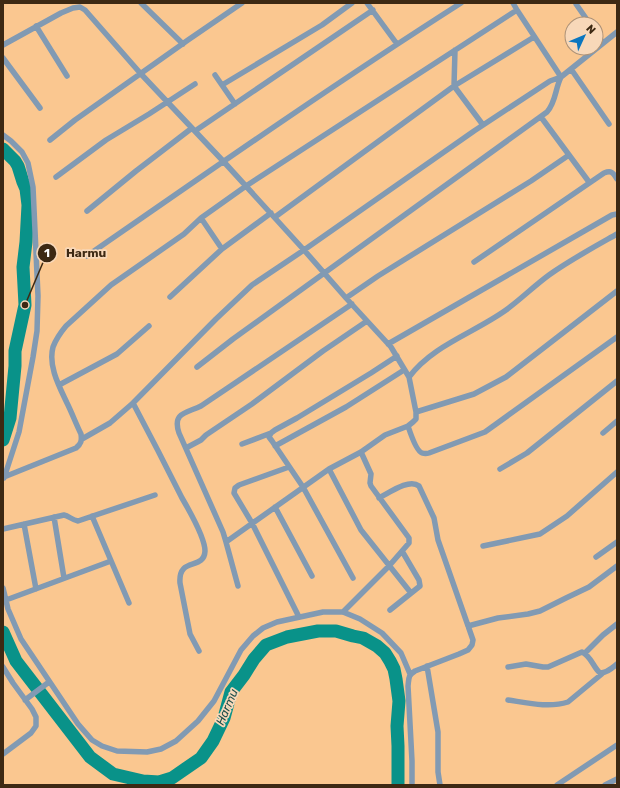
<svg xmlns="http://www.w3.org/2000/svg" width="620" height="788" font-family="Rubik,sans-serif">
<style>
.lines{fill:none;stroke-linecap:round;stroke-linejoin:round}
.river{stroke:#099289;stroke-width:13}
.street{stroke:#819ab3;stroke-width:5.5}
.labels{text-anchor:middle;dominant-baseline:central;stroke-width:3.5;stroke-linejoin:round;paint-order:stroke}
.water-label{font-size:12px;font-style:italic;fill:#1f4f4b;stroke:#f8d8b9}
.leader{fill:none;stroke:#3d2913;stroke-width:1.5}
.callout-dot{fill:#3d2913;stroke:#f8d8b9;stroke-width:1.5}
.mark-label{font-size:12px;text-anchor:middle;font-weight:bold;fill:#fff}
.callout-label{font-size:12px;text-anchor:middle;font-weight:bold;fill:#3d2913;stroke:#f8d8b9;stroke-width:3.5;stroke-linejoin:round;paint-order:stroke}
</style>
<rect width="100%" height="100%" fill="#fac790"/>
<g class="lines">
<path class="river" d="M3,149L15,161L18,166L23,182L26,189L28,205L26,242L23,267L25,305L15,351V366L10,418L3,440
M3,632L16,661L90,757L113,774L143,781L159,782L172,778L201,758L213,741L224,718L231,692L244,675L254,659L266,645L287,637L318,631H336L353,636L363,638L377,646L385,653L390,661L394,669L396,679L399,701L397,726L398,746V785"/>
<path class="street" d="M141,3L183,44
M367,3L397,44
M576,4L590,24
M36,26L67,76
M596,33L603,43
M3,45L61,13L73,8L80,7L85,10L141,74L224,162L304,250L346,298L391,347L409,377L416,412V419L413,422L408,426C410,432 416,451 422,453C425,454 426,454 429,453L485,432L617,337
M455,50L454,86L483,125
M3,58L40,108
M571,69L609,124
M215,75L235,104
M222,85L322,25L352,3
M541,117L589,182
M195,131L373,10
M3,135L11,141L22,152L28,163L33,187L38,296L37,331L33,357L19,432L4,478
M50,140L75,120L188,40L242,3
M56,177L106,140L149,114L195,84
M87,211L136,171L192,128
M275,217L454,86L534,37
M201,218L222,249
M87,256C211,170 334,84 461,3
M474,262L604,173C612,170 613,173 617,179
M170,297L222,249L271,213
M346,298L378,276L531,181L569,155
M388,344L612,215L617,214
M197,367L233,339L547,112C556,102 555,89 561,77L617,32
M409,377C433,345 474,333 506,310C521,299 534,286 549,275C570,260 594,247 617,234
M59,385L117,354L149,326
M133,403C150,435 166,466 182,498C189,510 205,539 205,551C204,571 178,556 180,583L190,634L199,651
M416,412L474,394L506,377L617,291
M603,433L617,421
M82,439L110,423L133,403L216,319L252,285L304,250L474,131L550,81L561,77L517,10
M242,444L271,433
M275,446L346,407L404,370
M186,448L201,440L206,435L252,404L323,351L367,321
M289,467L239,485L235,488L234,493L252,523L299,617
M329,469L361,530L411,593
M500,469L527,453L617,381
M4,477L76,448C81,444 82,441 81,434C76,424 72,413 67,403C59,386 48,366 53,347C56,339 61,332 66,326L111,285L184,234L201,218L246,186L517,10L513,3
M379,498C389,493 409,478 419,486L434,518L438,540L473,640L472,645L468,650L459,654L415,671C408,675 409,678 408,686L412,761V785
M275,507L312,576
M92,516L129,603
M54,517L64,578
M24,524L36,589
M3,529L64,515C69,516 72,520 78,521L155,495
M226,542L329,469L361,452L385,435L408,426
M483,546L540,534L567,516L617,472
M596,557L617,542
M353,578L303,487L272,441L269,437L271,433L275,430L297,418L371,373L397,356
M238,586L226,542L223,532L179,433C172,412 187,413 201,406L352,304
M3,588L8,609L21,639L78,724L92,740L102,746L117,751L147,752L161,749L176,741L198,721L214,701L241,650L253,636L263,628L277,622L323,612H343L360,619L382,633L401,653L410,674
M6,600L111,561
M390,610L420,586L419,580L402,551
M343,612L389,566L409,543V538L371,486L370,483L371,474L361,452
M468,626L498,618L528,614L540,611L566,598L589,587L617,566
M585,653L603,635L617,624
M427,666L438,732V772L440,785
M3,667L13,683L32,709L36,717V726L31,733L3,754
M508,667L526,664L543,667H548L582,652C591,656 593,667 600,673C607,673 612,668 617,664
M25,700L49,682
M508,700C528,703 549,708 568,702L603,673
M557,785L617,745
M605,785L617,779"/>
</g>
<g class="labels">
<g class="water-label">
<text transform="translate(227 707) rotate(-67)">Harmu</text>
</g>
</g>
<path class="leader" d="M25 305L47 253"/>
<g class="callout-dot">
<circle cx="25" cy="305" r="4"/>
<circle cx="47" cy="253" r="10"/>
</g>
<g class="mark-label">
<text x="47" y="257">1</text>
</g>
<g class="callout-label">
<text x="86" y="257">Harmu</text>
</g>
<rect width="620" height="788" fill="none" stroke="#3d2913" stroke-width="8"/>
<g transform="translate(584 36) rotate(46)"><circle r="19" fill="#f8d8b9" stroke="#ad9277"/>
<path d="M0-3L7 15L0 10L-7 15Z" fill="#0a76c0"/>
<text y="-6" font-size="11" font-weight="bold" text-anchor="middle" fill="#3d2913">N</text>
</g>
</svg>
